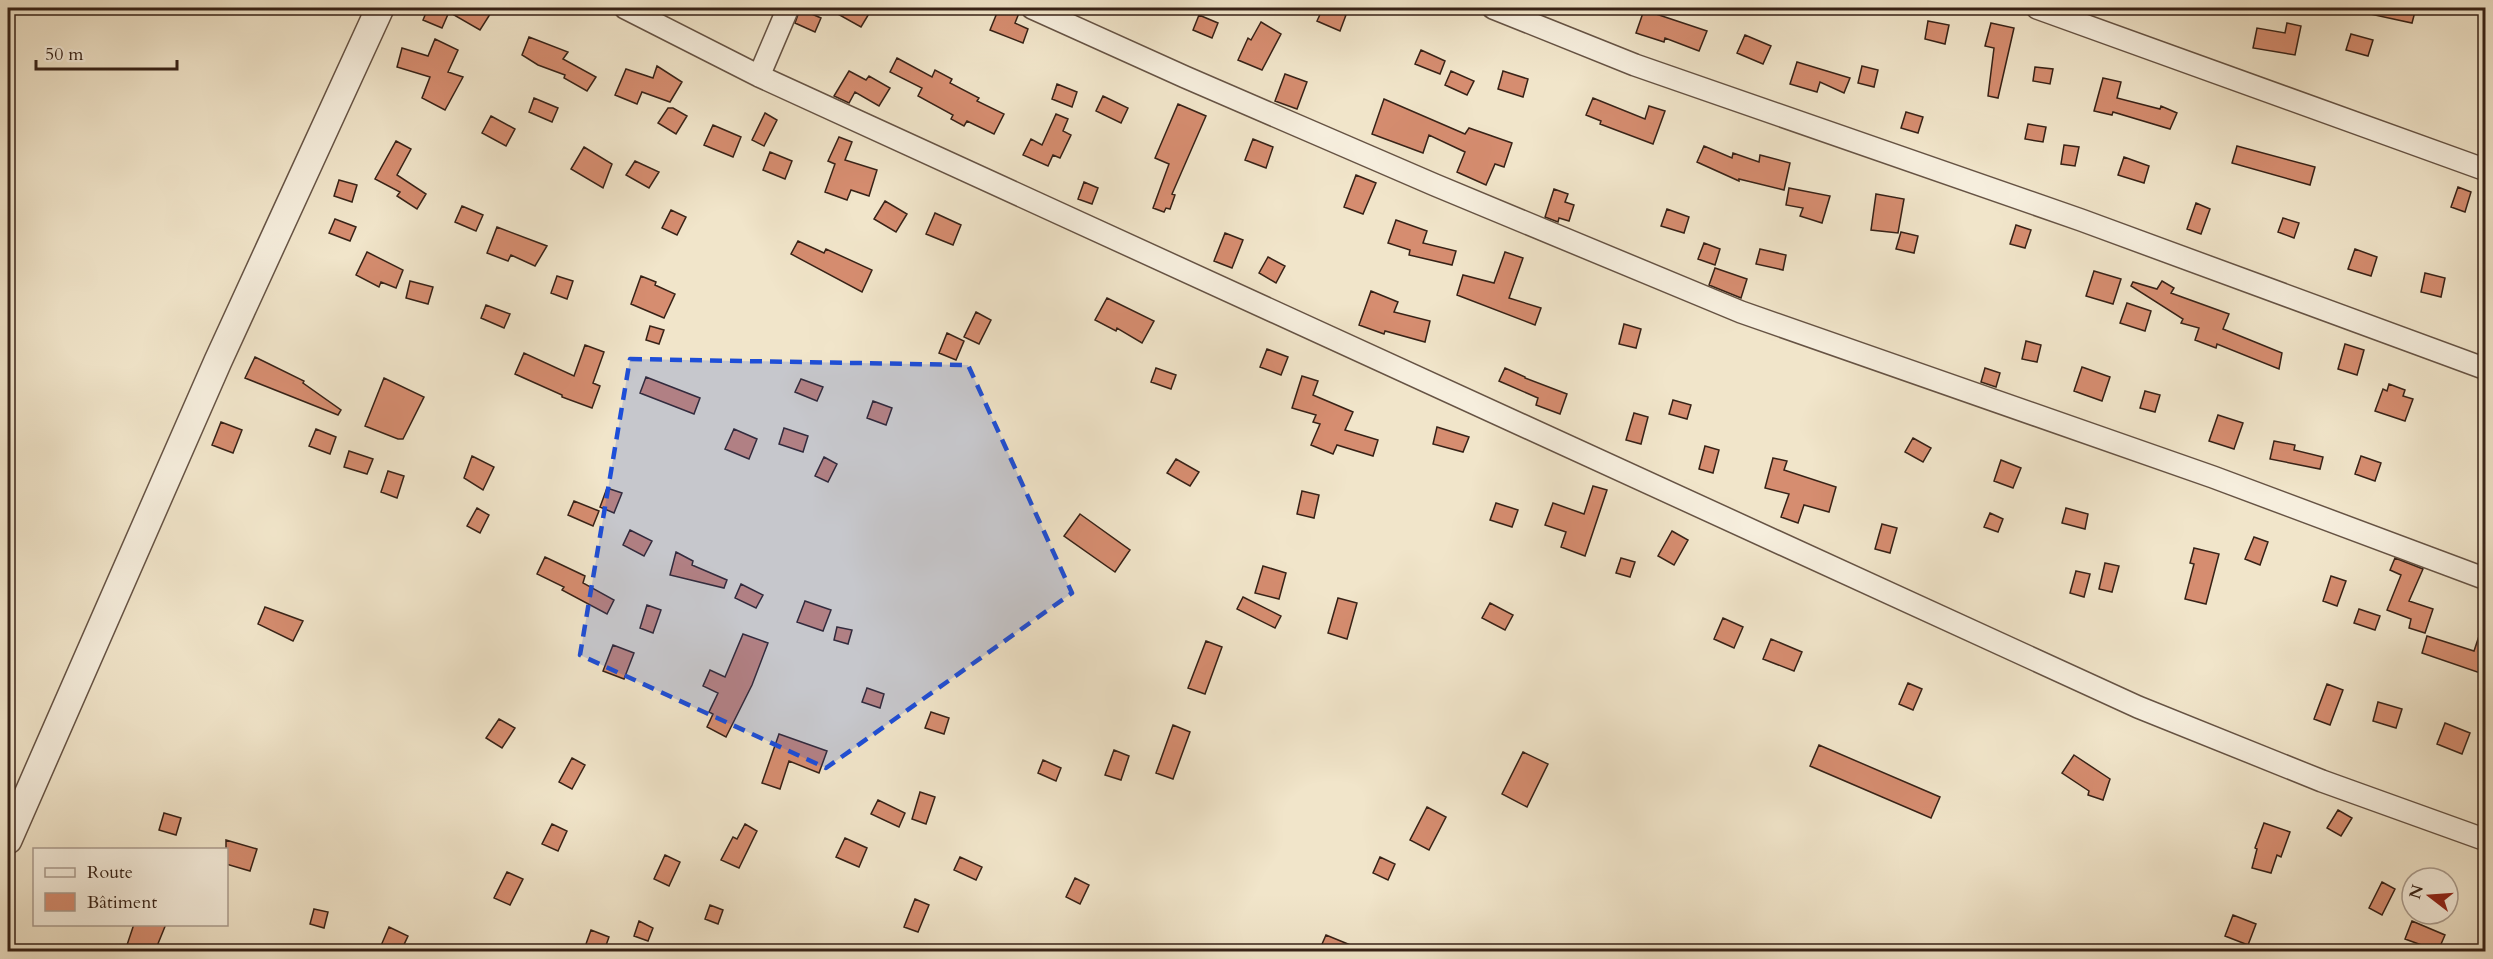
<svg xmlns="http://www.w3.org/2000/svg" width="2493" height="959" font-family="Cardo,serif">
<style>
.building{fill:#d68d70;stroke:#372217;stroke-width:1.5}
.lines{fill:none;stroke-linecap:round;stroke-linejoin:round}
.minor-casing{stroke:#665344;stroke-width:24}
.tertiary-casing{stroke:#665344;stroke-width:30}
.minor{stroke:#f6eedd;stroke-width:21}
.tertiary{stroke:#f6eedd;stroke-width:27}
.marked{fill:#1d4ed8;fill-opacity:0.2;stroke:#1d4ed8;stroke-width:4.5;stroke-dasharray:12 8;stroke-linejoin:round}
</style>
<rect width="100%" height="100%" fill="#f1e5ca"/>
<filter id="stains"><feTurbulence type="fractalNoise" baseFrequency=".00333" numOctaves="4"/><feColorMatrix values="0 0 0 0 .2 0 0 0 0 .09 0 0 0 0 .02 0 0 0 .5 -.17"/></filter>
<radialGradient id="worn" r=".72"><stop offset=".6" stop-color="#630" stop-opacity="0"/><stop offset="1" stop-color="#630" stop-opacity=".3"/></radialGradient>
<path class="building" d="M428,8H494L480,30L449,12L442,28L423,20Z
M827,8H862L870,12L861,27Z
M999,8L1019,13L1015,23L1028,29L1023,43L990,30Z
M1323,8H1328L1346,15L1340,31L1317,21Z
M2371,8H2416L2412,23L2370,14Z
M800,9L821,18L815,32L795,23Z
M1644,10L1707,31L1699,51L1665,38L1664,42L1636,33Z
M1199,15L1218,23L1212,38L1193,30Z
M1928,21L1949,25L1945,44L1925,39Z
M1261,22L1281,34L1262,70L1238,60L1248,38L1251,40Z
M1991,23L2014,28L1998,98L1988,96L1994,48L1985,46Z
M2287,23L2301,26L2295,55L2253,48L2257,28L2285,33Z
M2351,34L2373,40L2368,56L2346,50Z
M1745,35L1771,46L1763,64L1737,53Z
M529,37L568,52L563,59L596,77L587,91L564,78L565,75L538,65L522,55Z
M435,39L458,50L448,72L463,77L445,110L422,98L430,77L397,67L402,48L428,56Z
M1421,50L1445,61L1440,74L1415,64Z
M897,58L932,77L935,70L952,79L950,83L979,98L977,101L1004,114L994,134L967,121L964,126L951,119L953,115L918,96L922,88L890,72Z
M1797,62L1850,78L1844,93L1820,82L1817,92L1790,84Z
M657,66L682,82L670,102L642,92L637,104L615,95L626,69L653,78Z
M1862,66L1878,70L1874,87L1858,83Z
M2035,67L2053,69L2050,84L2033,81Z
M849,71L866,80L869,76L890,88L879,106L855,92L849,103L834,96Z
M1451,71L1474,81L1467,95L1445,85Z
M1503,71L1528,79L1523,97L1498,89Z
M1285,74L1307,82L1297,109L1275,101Z
M2103,78L2121,82L2117,98L2160,109L2161,106L2177,113L2170,129L2113,112L2112,115L2094,111Z
M1057,84L1077,92L1072,107L1052,99Z
M1103,96L1128,108L1121,123L1096,111Z
M534,98L558,108L552,122L529,112Z
M1593,98L1645,119L1649,106L1665,111L1653,144L1600,124L1601,121L1586,115Z
M1384,99L1465,134L1469,128L1512,143L1504,167L1495,164L1486,185L1457,172L1465,152L1429,135L1423,153L1372,134Z
M1178,104L1206,116L1172,194L1175,195L1170,209L1166,208L1164,212L1153,208L1169,164L1155,158Z
M668,108H673L687,116L676,134L658,123Z
M1906,112L1923,117L1918,133L1901,128Z
M765,113L777,120L764,146L752,140Z
M1056,114L1068,119L1063,131L1071,135L1060,158L1053,155L1048,166L1023,155L1031,139L1042,145Z
M491,116L515,129L506,146L482,133Z
M2028,124L2046,127L2043,142L2025,139Z
M713,125L741,137L733,157L704,145Z
M839,137L852,142L845,160L877,170L869,196L851,190L847,200L825,192L835,164L828,161Z
M1253,139L1273,147L1266,168L1245,160Z
M396,141L411,149L397,175L426,194L417,209L397,196L400,192L375,179Z
M2064,145L2079,147L2075,166L2061,164Z
M1704,146L1732,158L1733,153L1759,162L1760,155L1790,163L1784,190L1739,179V181L1697,162Z
M2237,146L2315,167L2310,185L2232,163Z
M584,147L612,164L603,188L571,169Z
M770,152L792,161L785,179L763,170Z
M2124,157L2149,166L2144,183L2118,175Z
M635,161L659,172L649,188L626,175Z
M1356,175L1376,183L1363,214L1344,207Z
M339,180L357,185L352,202L334,196Z
M1084,182L1098,188L1092,204L1078,199Z
M2458,187L2471,192L2465,212L2451,207Z
M1789,188L1830,196L1822,223L1800,216L1803,208L1786,205Z
M1554,189L1568,194L1565,202L1574,205L1569,221L1559,218L1558,222L1545,217Z
M1876,194L1904,199L1898,233L1871,230Z
M885,201L907,214L896,232L874,219Z
M2196,203L2210,209L2201,234L2187,229Z
M462,206L483,215L476,231L455,222Z
M1667,209L1689,217L1684,233L1661,226Z
M671,210L686,217L677,235L662,228Z
M935,213L961,225L953,245L926,234Z
M2283,218L2299,223L2294,238L2278,232Z
M335,219L356,227L350,241L329,233Z
M1396,220L1427,231L1423,243L1456,251L1452,265L1409,255L1410,250L1388,243Z
M2016,225L2031,230L2025,248L2010,244Z
M497,227L547,246L535,266L511,255L508,261L487,253Z
M1901,232L1918,236L1914,253L1896,249Z
M1225,233L1243,240L1232,268L1214,261Z
M798,241L824,253L826,249L872,270L862,292L791,254Z
M1704,243L1720,249L1715,265L1698,259Z
M1760,249L1786,255L1783,270L1756,264Z
M2355,249L2377,257L2371,276L2348,269Z
M367,252L403,270L396,288L381,282L379,287L356,275Z
M1505,252L1523,258L1509,298L1541,308L1535,325L1457,295L1463,275L1494,283Z
M1268,257L1285,266L1276,283L1259,273Z
M1715,268L1747,279L1741,298L1709,285Z
M2094,271L2121,279L2113,304L2086,296Z
M2425,273L2445,278L2441,297L2421,292Z
M557,276L573,281L567,299L551,293Z
M641,276L656,282L655,285L675,294L664,318L631,304Z
M410,281L433,287L428,304L406,298Z
M2162,281L2174,288L2171,293L2229,314L2223,329L2282,353L2279,369L2217,344L2216,348L2195,340L2199,328L2181,323L2183,319L2131,286L2133,282L2157,289Z
M1371,291L1398,302L1394,312L1430,321L1425,342L1385,331L1384,334L1359,325Z
M1107,298L1154,321L1142,343L1117,328L1116,331L1095,320Z
M2127,303L2151,311L2145,331L2120,323Z
M486,305L510,314L504,328L481,318Z
M976,312L991,320L979,344L964,337Z
M1624,324L1641,329L1636,348L1619,344Z
M650,326L664,330L659,344L646,340Z
M947,333L964,341L956,360L939,353Z
M2026,341L2041,345L2037,362L2022,359Z
M2345,344L2364,350L2357,375L2338,369Z
M585,345L604,352L593,383L600,386L592,408L562,397V395L515,374L524,353L574,376Z
M1267,349L1288,357L1281,375L1260,367Z
M255,357L304,381L303,383L341,410L338,415L245,378Z
M2082,367L2110,377L2102,401L2074,391Z
M1156,368L1176,375L1171,389L1151,382Z
M1505,368L1525,377V378L1567,394L1560,414L1536,405L1538,398L1499,381Z
M1985,368L2000,373L1996,387L1981,382Z
M1302,376L1318,381L1313,395L1353,412L1345,430L1378,440L1373,456L1337,445L1333,454L1311,445L1320,424L1313,422L1316,415L1292,408Z
M646,377L700,398L694,414L640,393Z
M384,378L424,397L403,439H398L365,426Z
M801,379L823,387L817,401L795,392Z
M2389,384L2405,390L2403,396L2413,399L2405,421L2375,411L2383,389L2387,391Z
M2145,391L2160,395L2155,412L2140,408Z
M1673,400L1691,405L1687,419L1669,414Z
M873,401L892,408L886,425L867,418Z
M1634,413L1648,417L1641,444L1626,440Z
M2218,415L2243,423L2234,449L2209,441Z
M221,422L242,430L233,453L212,445Z
M1437,427L1469,437L1463,452L1433,444Z
M784,428L808,436L803,452L779,444Z
M316,429L336,437L330,454L309,446Z
M734,429L757,439L749,459L725,449Z
M1913,438L1931,448L1923,462L1905,452Z
M2274,441L2295,445L2294,450L2323,457L2320,469L2270,459Z
M1705,446L1719,450L1713,473L1699,469Z
M349,451L373,459L367,474L344,467Z
M472,456L494,467L483,490L464,478Z
M2361,456L2381,463L2375,481L2355,474Z
M824,457L837,464L828,482L815,476Z
M1773,458L1787,461L1784,470L1836,487L1829,512L1804,505L1798,523L1781,517L1789,494L1765,488Z
M1176,459L1199,472L1190,486L1167,473Z
M2001,460L2021,468L2013,488L1994,481Z
M388,471L404,476L397,498L381,492Z
M1593,486L1607,490L1585,556L1561,547L1566,532L1545,525L1553,503L1584,514Z
M607,488L622,493L614,513L600,507Z
M1302,491L1319,495L1314,518L1297,514Z
M574,501L599,511L593,526L568,515Z
M1496,503L1518,510L1512,527L1490,520Z
M477,508L489,515L480,533L467,526Z
M2066,508L2088,514L2085,529L2062,523Z
M1990,513L2003,519L1998,532L1984,527Z
M1080,514L1130,550L1115,572L1064,536Z
M1882,524L1897,528L1890,553L1875,549Z
M630,530L652,541L644,556L623,545Z
M1672,531L1688,540L1674,565L1658,556Z
M2254,537L2268,542L2260,565L2245,559Z
M2194,548L2219,554L2206,604L2185,599L2194,564L2190,563Z
M676,552L693,561L692,565L727,580L724,588L670,575Z
M545,557L585,576L583,583L614,600L607,614L562,590L564,587L537,574Z
M1621,558L1635,562L1630,577L1616,573Z
M2395,558L2423,569L2409,601L2433,609L2425,633L2409,628L2411,619L2387,610L2401,575L2390,570Z
M2105,563L2119,566L2112,592L2099,589Z
M1263,566L1286,573L1279,599L1255,593Z
M2076,571L2090,574L2084,597L2070,593Z
M2331,576L2346,581L2337,606L2323,601Z
M741,584L763,595L756,608L735,598Z
M1243,597L1281,616L1275,628L1237,609Z
M1338,598L1357,603L1347,639L1328,633Z
M805,601L831,610L823,631L797,622Z
M1490,603L1513,615L1505,630L1482,618Z
M647,605L661,610L653,633L640,628Z
M265,607L303,621L293,641L258,624Z
M2359,609L2380,616L2375,630L2354,623Z
M1723,618L1743,627L1734,648L1714,639Z
M2483,624H2486V675L2422,653L2427,636L2474,651Z
M837,627L852,630L848,644L834,640Z
M743,634L768,643L752,685L726,737L707,727L713,714L709,712L718,693L703,686L710,670L725,677Z
M1771,639L1802,652L1794,671L1763,659Z
M1206,641L1222,647L1205,694L1188,688Z
M613,645L634,653L624,679L603,671Z
M1908,683L1922,689L1913,710L1899,704Z
M2327,684L2343,690L2330,725L2314,719Z
M867,688L884,694L880,708L862,702Z
M2378,702L2402,709L2396,728L2373,721Z
M931,712L949,718L944,734L925,728Z
M499,719L515,728L502,748L486,738Z
M2445,723L2470,733L2462,754L2437,744Z
M1173,725L1190,732L1173,779L1156,773Z
M779,734L827,751L819,773L789,761L780,789L762,783Z
M1819,745L1940,797L1931,818L1810,766Z
M1114,750L1129,756L1121,780L1105,775Z
M1523,752L1548,764L1527,807L1502,794Z
M2074,755L2110,779L2103,800L2088,795L2089,791L2062,773Z
M572,758L585,765L572,789L559,782Z
M1043,760L1061,768L1056,781L1038,773Z
M920,792L935,797L926,824L912,819Z
M878,800L905,813L899,827L871,814Z
M1427,807L1446,817L1429,850L1410,840Z
M2338,810L2352,818L2341,836L2327,828Z
M164,813L181,818L176,835L159,830Z
M2264,823L2290,832L2281,857L2277,855L2271,873L2252,868L2257,849L2255,848Z
M552,824L567,831L558,851L542,844Z
M745,824L757,831L739,868L721,860L733,837L737,839Z
M845,838L867,848L859,867L836,857Z
M226,840L257,849L250,871L226,864Z
M665,855L680,862L669,886L654,879Z
M960,857L982,867L976,880L954,870Z
M1380,857L1395,864L1388,880L1373,873Z
M507,872L523,879L510,905L494,898Z
M1075,878L1089,885L1080,904L1066,897Z
M2382,882L2395,889L2382,915L2369,908Z
M915,899L929,905L918,932L904,927Z
M710,905L723,910L718,924L705,919Z
M314,909L328,912L324,928L310,924Z
M2233,915L2256,924L2248,945L2225,936Z
M639,921L653,928L648,941L634,936Z
M2412,921L2445,935L2438,951L2405,939Z
M134,924H166L155,951H125Z
M389,927L408,936L401,951H389L380,948Z
M591,930L609,937L604,951L586,944Z
M1326,935L1365,951H1319Z"/>
<g class="lines">
<g class="minor-casing">
<path id="minor" d="M625,8L759,76L2138,707L2322,781L2486,840
M1032,8L1185,77L1435,185L1741,312L2213,477L2486,579
M1493,8L1635,65L2081,220L2486,369
M2037,8L2486,170
M759,76L788,8"/>
</g>
<g class="tertiary-casing">
<path id="tertiary" d="M8,840L218,361L380,8"/>
</g>
<use href="#minor" class="minor"/>
<use href="#tertiary" class="tertiary"/>
</g>
<path class="marked" d="M630,359L968,365L1072,593L826,768L580,655Z"/>
<rect width="2493" height="959" fill="none" stroke="#f1e5ca" stroke-width="30"/>
<rect x="9" y="9" width="2475" height="941" fill="none" stroke="#372217" stroke-width="3"/>
<rect x="15" y="15" width="2463" height="929" fill="none" stroke="#372217" stroke-width="1.5"/>
<rect x="33" y="848" width="195" height="78" fill="#f6eedd" stroke="#aa9c8e" stroke-width="1.5"/>
<rect x="45" y="868" width="30" height="9" fill="#f6eedd" stroke="#aa9c8e" stroke-width="1.5"/>
<text x="87" y="878" font-size="18" fill="#372217">Route</text>
<rect x="45" y="893" width="30" height="18" fill="#d68d70" stroke="#aa9c8e" stroke-width="1.5"/>
<text x="87" y="908" font-size="18" fill="#372217">Bâtiment</text>
<g transform="translate(2430 896) rotate(287)"><circle r="28" fill="#f6eedd" stroke="#aa9c8e" stroke-width="1.5"/>
<path d="M0-4.5L10 22L0 15L-10 22Z" fill="#8f2418"/>
<text y="-9" font-size="16" font-weight="bold" text-anchor="middle" fill="#372217">N</text>
</g>
<path d="M36 60v9h141v-9" fill="none" stroke="#372217" stroke-width="3"/>
<text x="45" y="60" font-size="18" fill="#372217" stroke="#f6eedd" stroke-width="4.5" paint-order="stroke">50 m</text>
<rect width="100%" height="100%" filter="url(#stains)"/>
<rect width="100%" height="100%" fill="url(#worn)"/>
</svg>
